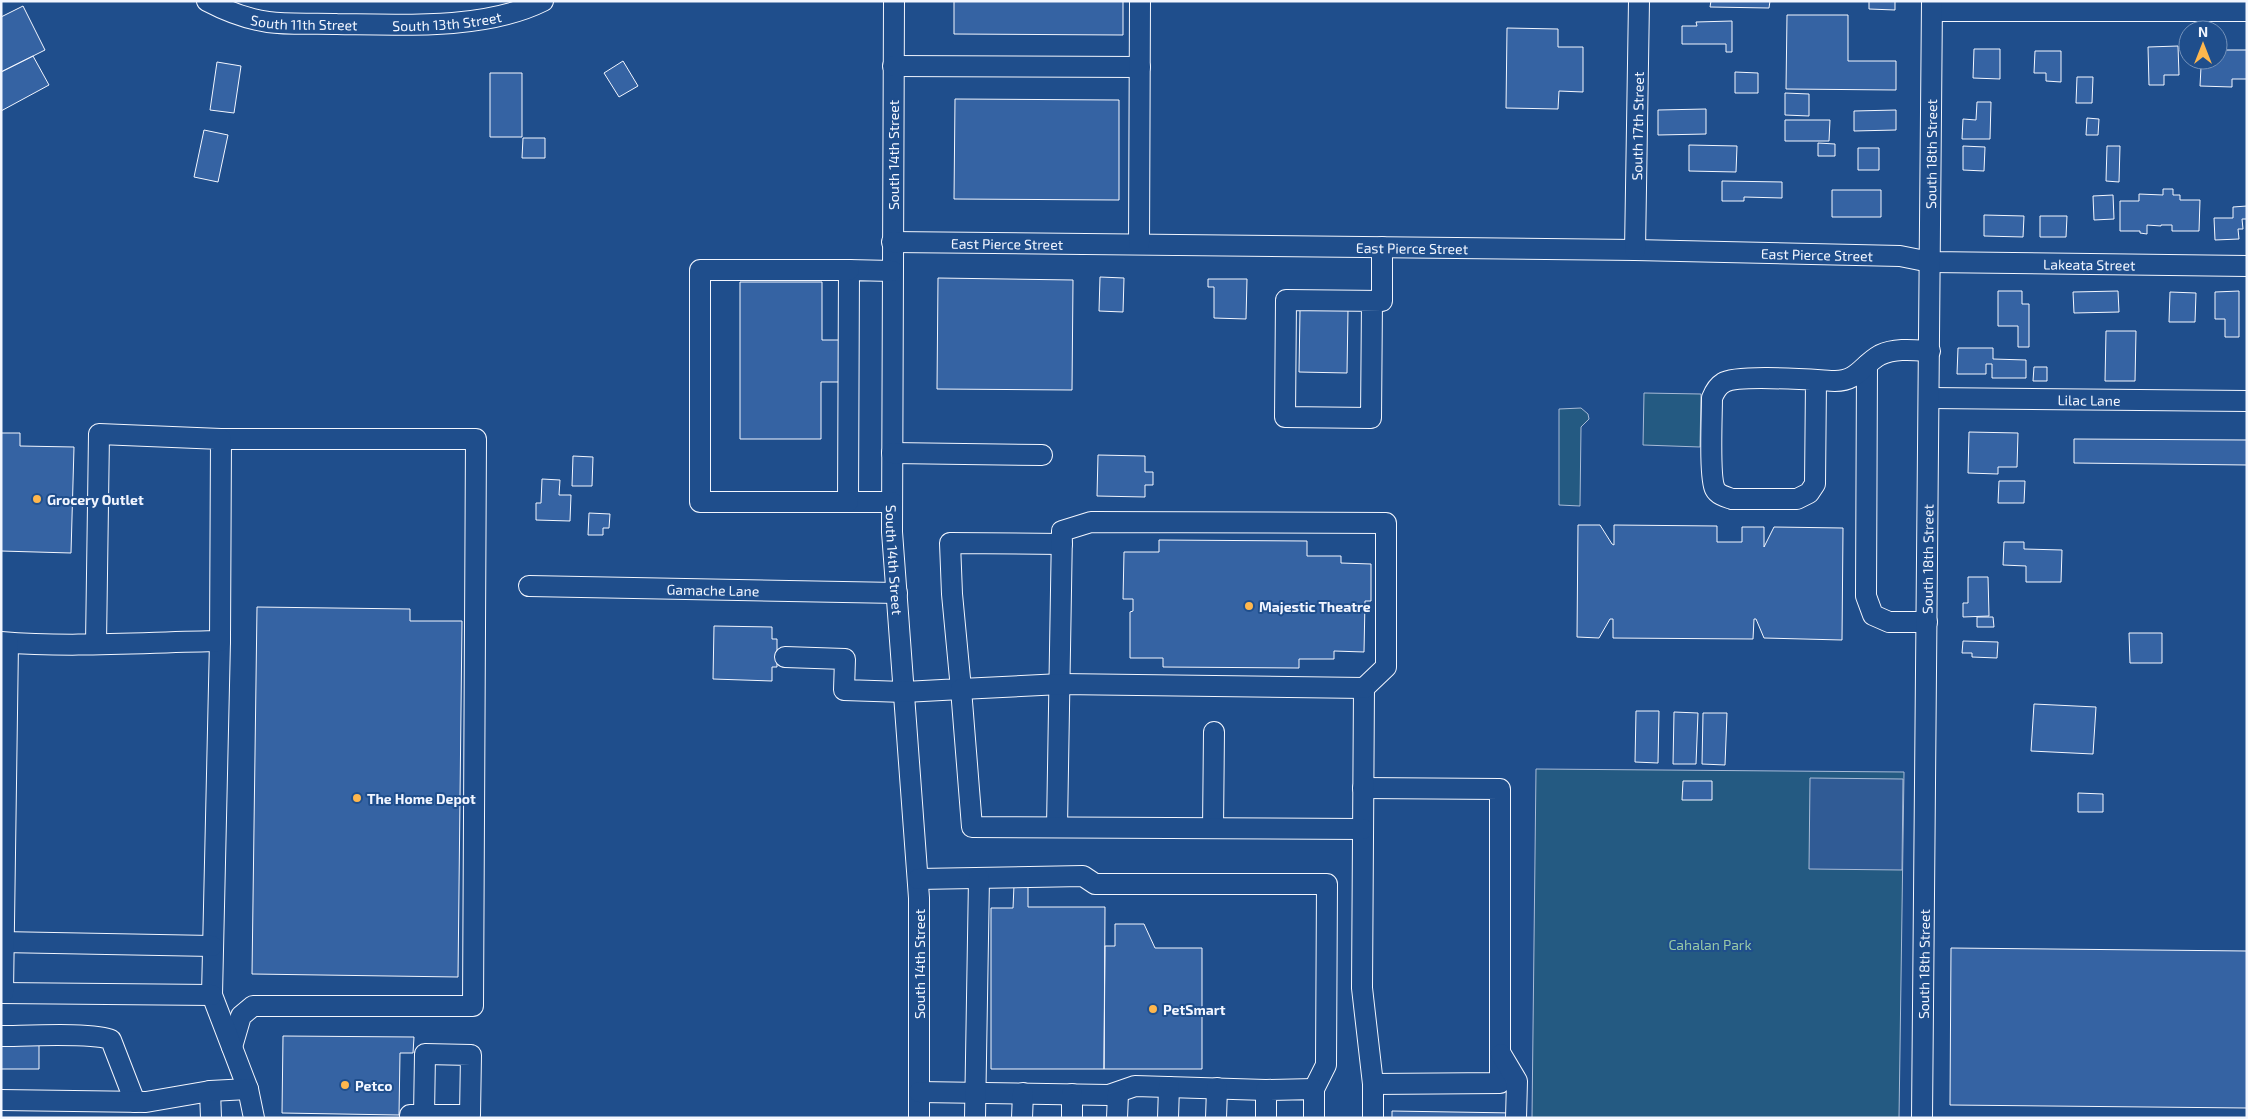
<svg xmlns="http://www.w3.org/2000/svg" width="2248" height="1119" font-family="'Exo 2',sans-serif">
<style>
.green{fill:#245a82;stroke:#a8bbd7}
.parking{fill:#305b95;stroke:#a8bbd7}
.building{fill:#3563a3;stroke:#f2f6ff}
.lines{fill:none;stroke-linecap:round;stroke-linejoin:round}
.minor-casing{stroke:#f2f6ff;stroke-width:22}
.minor{stroke:#1f4e8c;stroke-width:20}
.poi-dot{fill:#ffb74d;stroke:#1f4e8c;stroke-width:2}
.labels{text-anchor:middle;dominant-baseline:central;stroke-width:4;stroke-linejoin:round;paint-order:stroke}
.street-label{font-size:14px;fill:#f2f6ff;stroke:#1f4e8c}
.poi-label{font-size:14px;font-weight:bold;fill:#f2f6ff;stroke:#1f4e8c;text-anchor:start}
.park-label{font-size:14px;fill:#97c8a6;stroke:#1f4e8c}
</style>
<rect width="100%" height="100%" fill="#1f4e8c"/>
<path class="green" d="M1644,393L1701,394L1700,447L1643,445Z
M1581,408L1588,414L1589,419L1581,427L1580,506L1559,505V409Z
M1536,769L1904,772L1899,1118H1532Z"/>
<path class="parking" d="M1810,778L1903,779L1902,870L1809,869Z"/>
<path class="building" d="M954,1H1123V35L954,34Z
M1711,1H1770L1769,8L1710,7Z
M1869,1H1895V10L1869,9Z
M23,6L45,50L1,72V17Z
M1787,15H1848V61H1896V90L1786,89Z
M1732,21V52H1726V44H1682V26H1697L1696,22Z
M1507,28L1558,29V47H1583V92L1559,91L1558,109L1506,108Z
M2178,46L2179,75H2164V85H2149L2148,47Z
M1974,49H2000V79L1973,78Z
M2218,50H2247V79H2232V87L2200,86L2201,67H2211V60H2218Z
M2035,51H2061V82L2046,81V73H2034Z
M33,56L49,85L1,111V72Z
M623,61L638,86L619,97L604,73Z
M217,62L241,66L234,113L210,110Z
M1735,72L1758,73V93H1735Z
M490,73H522V137H490Z
M2077,77H2093L2092,103H2076Z
M1785,93L1809,94V116L1785,115Z
M955,99L1119,100V200L954,199Z
M1977,102H1991L1990,139H1962L1963,119L1976,120Z
M1706,109V134L1658,135V110Z
M1896,110V130L1854,131V111Z
M2087,118L2099,119L2098,135H2086Z
M1785,120H1830L1829,141H1785Z
M204,130L228,135L218,182L194,177Z
M523,138H545V158H522Z
M1818,143L1835,144V156H1818Z
M1689,145L1737,146L1736,172L1689,171Z
M1963,146L1985,147L1984,171L1963,170Z
M2107,146H2120L2119,182L2106,181Z
M1858,148H1879V170H1858Z
M1722,181L1782,182V198L1744,197V201H1722Z
M2163,189H2173V195H2180V200H2200L2199,231H2172V225H2161V226L2147,225V234L2140,233V231H2120V201H2139V194L2163,195Z
M1832,190H1881V217H1832Z
M2113,195L2114,219L2094,220L2093,196Z
M2247,206V219H2242L2243,229H2238L2239,239L2215,240L2214,218H2233V207Z
M1984,215L2024,216L2023,237L1984,236Z
M2040,216H2067L2066,237H2040Z
M1100,277L1124,278L1123,312L1099,311Z
M938,278L1073,280L1072,390L937,389Z
M1208,279H1247L1246,319L1214,318V287H1208Z
M740,282H822V340H841V382H821V439H740Z
M1998,291H2022V304H2029V347H2018V326H1998Z
M2118,291L2119,312L2074,313L2073,292Z
M2239,291V337H2225V319H2215V292Z
M2170,292L2196,293L2195,322H2169Z
M1300,310H1348L1347,373L1299,372Z
M2106,331H2136L2135,381H2105Z
M1958,348H1993V359L2026,360V378H1992V364H1986V374H1957Z
M2034,367H2047V381H2033Z
M1969,432L2018,433L2017,467H1998V474L1968,473Z
M1,433H20V446L74,447L71,553L1,551Z
M2074,439L2247,440V465L2074,463Z
M1098,455L1145,456V472H1153V485H1145V497L1097,496Z
M573,456L593,457L592,486H572Z
M542,479L560,480L559,495H571L570,521L536,520V503H541Z
M1999,481H2025L2024,503H1998Z
M589,513L610,514L609,528H603V535H588Z
M1578,525H1600L1612,544L1614,545V525L1717,526V542H1742V527H1764V547L1774,527L1843,528L1842,640L1764,638L1756,619H1754L1753,639L1613,638V619H1610L1599,638L1577,637Z
M1159,540L1307,541V556H1341V563L1371,564V601H1365L1364,652L1334,651V659H1299V668L1163,667V658H1130V612L1133,611V599H1123L1124,552H1159Z
M2004,542H2024V549L2062,550L2061,582H2026V566L2003,565Z
M1968,577H1988L1989,616L1963,617V603H1968Z
M257,607L410,609V621H462L458,977L252,974Z
M1977,617H1993L1994,627H1977Z
M714,626L772,627V639H777V667H772V681L713,679Z
M2129,633H2162V663H2130Z
M1963,641L1998,642L1997,658L1972,657V653H1962Z
M2034,704L2096,707L2093,754L2031,751Z
M1636,711H1659L1658,763L1635,762Z
M1674,712L1698,713L1696,764H1673Z
M1703,713H1727L1725,765L1702,764Z
M1683,781H1712V800H1682Z
M2078,793L2103,794V812H2078Z
M1014,885H1028V907H1105L1104,1069H991V908H1013Z
M1115,924H1144L1155,948H1202V1069H1104L1105,946H1115Z
M1951,948L2247,951V1108L1950,1105Z
M283,1036L414,1037L413,1053H400L399,1115L282,1113Z
M1,1042L39,1043V1069H1Z
M1392,1111L1514,1113V1118H1392Z"/>
<g class="lines">
<g class="minor-casing">
<g id="minor">
<path id="s1" d="M207,1C226,11 247,19 268,22C290,25 314,23 337,24C401,25 485,30 543,1"/>
<path id="s2" d="M894,1L892,532L919,898V1118"/>
<path d="M1932,11H2247"/>
<path d="M893,66L1140,67"/>
<path id="s3" d="M892,242L1635,250L1900,256L1930,262L2247,266"/>
<path d="M1139,244L1140,1"/>
<path id="s4" d="M1635,250L1639,1"/>
<path d="M892,271L849,270L848,502H892"/>
<path d="M1372,301L1371,418L1285,417L1286,300L1382,301V247"/>
<path d="M1867,365L1866,596L1873,615L1889,622H1927"/>
<path d="M1816,381L1815,484L1809,493L1797,499H1732C1726,497 1718,495 1715,489C1709,477 1712,415 1712,398C1714,393 1718,386 1723,383C1737,374 1814,380 1835,381C1858,381 1862,365 1880,355C1895,348 1913,350 1930,351"/>
<path id="s5" d="M1930,398L2247,401"/>
<path d="M221,439H476L473,1006H253L241,1016L232,1047"/>
<path d="M892,453L1042,455"/>
<path d="M848,502H700V270H849"/>
<path id="s6" d="M529,586L897,593"/>
<path d="M220,641L212,995L248,1089"/>
<path d="M1,642C74,648 147,642 220,641L221,439L99,434L96,644"/>
<path d="M785,657L845,659L844,690L904,692L961,689L952,594L950,543L1062,544"/>
<path d="M1363,788L1500,789V1083L1373,1084"/>
<path d="M1057,827L1062,531L1091,522L1386,523V667L1364,688L1362,988L1373,1084V1118"/>
<path d="M1213,828L1214,732"/>
<path d="M1363,829L972,827L961,689L1061,684L1364,688"/>
<path d="M918,879L1083,876L1095,884H1327L1326,1065L1314,1089"/>
<path d="M1,942L212,946"/>
<path d="M1,993L212,995"/>
<path d="M3,993L8,643"/>
<path d="M1,1036C23,1036 96,1032 111,1040L135,1102"/>
<path d="M1501,1054L1517,1081L1516,1118"/>
<path d="M210,1091L211,1118"/>
<path d="M919,1092L1109,1095L1135,1086L1266,1090"/>
<path d="M1,1100L146,1102L210,1091L248,1089L254,1118"/>
<path d="M410,1118V1115H470L471,1055L425,1054L424,1115"/>
<path d="M975,1118L979,878"/>
<path d="M1022,1118L1023,1093"/>
<path d="M1072,1118V1094"/>
<path d="M1117,1118L1118,1093"/>
<path d="M1168,1118L1169,1087"/>
<path d="M1216,1118L1217,1088"/>
<path d="M1266,1118V1090L1314,1089V1118"/>
<path id="s7" d="M1922,1118L1932,1"/>
</g>
</g>
<use href="#minor" class="minor"/>
</g>
<g class="poi-dot">
<circle cx="37" cy="499" r="5"/>
<circle cx="1249" cy="606" r="5"/>
<circle cx="357" cy="798" r="5"/>
<circle cx="1153" cy="1009" r="5"/>
<circle cx="345" cy="1085" r="5"/>
</g>
<g class="labels">
<g class="street-label">
<text stroke="none"><textPath href="#s1" startOffset="101">South 11th Street</textPath></text>
<text stroke="none"><textPath href="#s1" startOffset="244">South 13th Street</textPath></text>
<text stroke="none"><textPath href="#s4" startOffset="124">South 17th Street</textPath></text>
<text transform="translate(893 155) rotate(-90)">South 14th Street</text>
<text stroke="none"><textPath href="#s7" startOffset="964">South 18th Street</textPath></text>
<text stroke="none"><textPath href="#s3" startOffset="115">East Pierce Street</textPath></text>
<text stroke="none"><textPath href="#s3" startOffset="520">East Pierce Street</textPath></text>
<text stroke="none"><textPath href="#s3" startOffset="925">East Pierce Street</textPath></text>
<text stroke="none"><textPath href="#s3" startOffset="1198">Lakeata Street</textPath></text>
<text stroke="none"><textPath href="#s5" startOffset="159">Lilac Lane</textPath></text>
<text stroke="none"><textPath href="#s2" startOffset="559">South 14th Street</textPath></text>
<text stroke="none"><textPath href="#s7" startOffset="559">South 18th Street</textPath></text>
<text stroke="none"><textPath href="#s6" startOffset="184">Gamache Lane</textPath></text>
<text transform="translate(919 964) rotate(-90)">South 14th Street</text>
<text stroke="none"><textPath href="#s7" startOffset="154">South 18th Street</textPath></text>
</g>
<g class="poi-label">
<text x="47" y="499">Grocery Outlet</text>
<text x="1259" y="606">Majestic Theatre</text>
<text x="367" y="798">The Home Depot</text>
<text x="1163" y="1009">PetSmart</text>
<text x="355" y="1085">Petco</text>
</g>
<g class="park-label">
<text x="1710" y="944">Cahalan Park</text>
</g>
</g>
<rect width="2248" height="1119" fill="none" stroke="#f2f6ff" stroke-width="5"/>
<g transform="translate(2203 45)"><circle r="24" fill="#1f4e8c" stroke="#7391ba"/>
<path d="M0-4L9 19L0 12L-9 19Z" fill="#ffb74d"/>
<text y="-8" font-size="14" font-weight="bold" text-anchor="middle" fill="#f2f6ff">N</text>
</g>
</svg>
